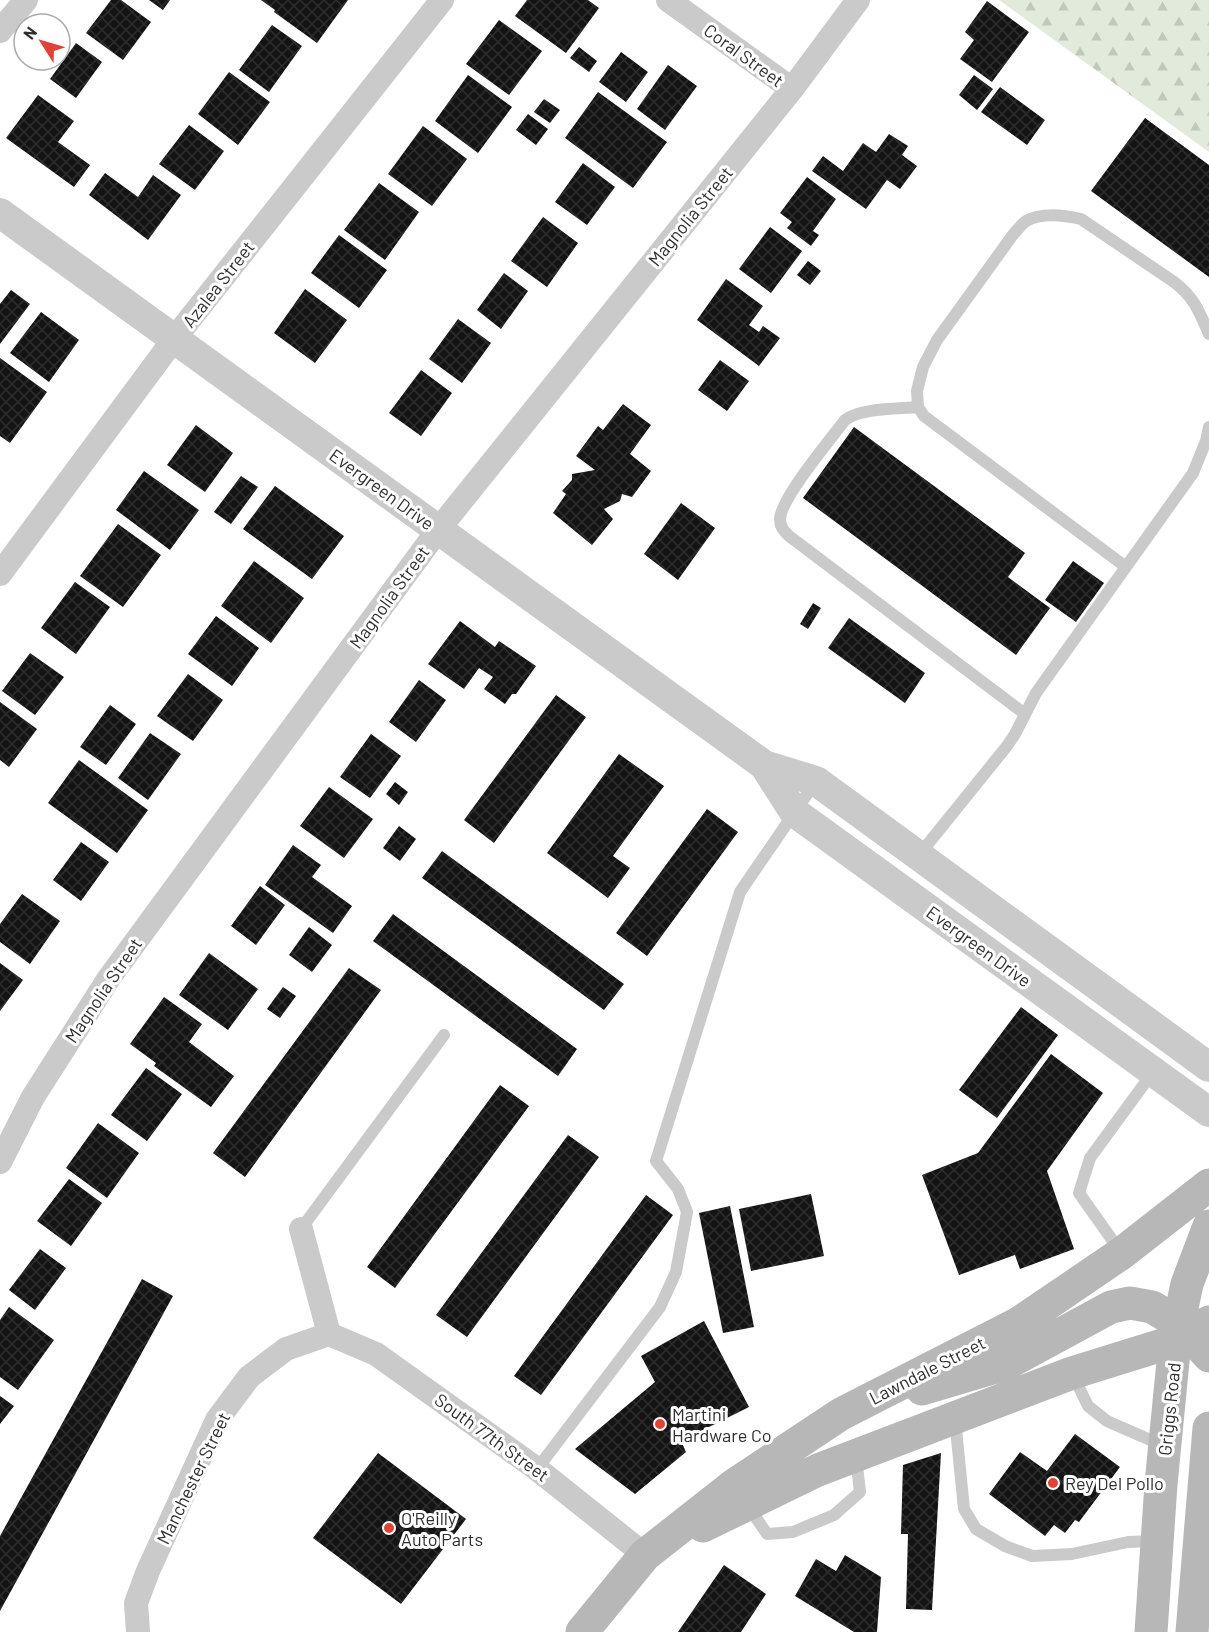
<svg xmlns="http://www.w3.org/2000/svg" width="1209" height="1632" font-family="Barlow,sans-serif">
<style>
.forest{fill:url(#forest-firs)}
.building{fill:url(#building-cross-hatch)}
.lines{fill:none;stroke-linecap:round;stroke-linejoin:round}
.service{stroke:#cacaca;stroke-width:12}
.minor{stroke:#cacaca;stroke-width:24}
.tertiary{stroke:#cacaca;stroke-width:30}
.secondary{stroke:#b7b7b7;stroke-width:33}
.poi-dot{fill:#de4336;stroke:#fff;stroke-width:2}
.labels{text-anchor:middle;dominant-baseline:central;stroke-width:6;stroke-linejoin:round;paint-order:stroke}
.street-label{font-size:18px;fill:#2d2d2d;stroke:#fff}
.poi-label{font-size:18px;fill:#2d2d2d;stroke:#fff;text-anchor:start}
</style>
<defs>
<pattern id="forest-firs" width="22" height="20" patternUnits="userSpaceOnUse" patternTransform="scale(1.5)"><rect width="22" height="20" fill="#e1eadb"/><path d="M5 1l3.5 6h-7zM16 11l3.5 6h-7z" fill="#c1c9bc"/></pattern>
<pattern id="building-cross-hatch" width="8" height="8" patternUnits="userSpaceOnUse" patternTransform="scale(1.5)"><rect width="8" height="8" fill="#141414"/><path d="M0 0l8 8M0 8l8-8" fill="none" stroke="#2e2e2e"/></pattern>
</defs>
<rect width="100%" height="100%" fill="#fff"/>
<path class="forest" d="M999,0H1209V152Z"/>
<path class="building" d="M111,0H121L151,22L123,60L86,33Z
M149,0H170L163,10Z
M261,0H348L317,43L274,12L275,10Z
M527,0H588L599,8L566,53L515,16Z
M987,1L1029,32L992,82L960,59L974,40L965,32Z
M499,20L542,51L509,95L466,64Z
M272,25L302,46L269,92L239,70Z
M76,43L102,62L76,98L50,79Z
M579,47L597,61L589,72L570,58Z
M621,52L648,72L626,102L599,82Z
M668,65L697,86L665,130L637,109Z
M229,72L270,102L238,145L198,114Z
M468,75L512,107L478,153L435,121Z
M974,75L993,89L977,110L959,95Z
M1000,87L1045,120L1027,145L981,112Z
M598,92L667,142L633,188L565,138Z
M38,95L74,121L58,142L90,165L74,187L6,138Z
M544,99L560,110L550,123L534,112Z
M528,114L548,129L536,145L516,130Z
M1145,118L1209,165V277L1091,191Z
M189,125L224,151L195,190L159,164Z
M423,126L467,159L432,206L388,174Z
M889,134L908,146L902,155L917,166L900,189L887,180L866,209L812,171L823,156L843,171L863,143L876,152Z
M583,163L615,187L587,225L555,202Z
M105,173L138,197L153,175L181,195L148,240L89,195Z
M807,177L836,199L813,231L819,235L811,246L787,228L792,222L780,213Z
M379,183L419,212L385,260L344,230Z
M543,217L578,243L547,287L511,261Z
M770,227L802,251L771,293L739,269Z
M339,235L387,270L359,308L311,273Z
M808,261L821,271L810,285L797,275Z
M504,273L528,291L501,329L477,310Z
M726,279L763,306L749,325L759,332L763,326L780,338L759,366L697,320Z
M305,289L347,320L315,363L274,333Z
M11,290L30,304L0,344V304Z
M41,312L79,340L49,382L10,353Z
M458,319L491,343L462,383L429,359Z
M0,358L47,392L10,443L0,436Z
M720,360L749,381L727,411L698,390Z
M421,370L452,393L421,436L389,413Z
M623,404L651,425L630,454L651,471L632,497L622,494L620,501L604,509L613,519L592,545L553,513L566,494L562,491L572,480V474L595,470L576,456L598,426L603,430Z
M196,425L233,453L205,492L167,465Z
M854,427L1025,553L1008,577L1050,608L1016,655L803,498Z
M144,471L199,510L170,550L116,510Z
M241,476L258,487L231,524L214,512Z
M275,486L344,536L312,579L243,529Z
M681,503L715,528L678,580L644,554Z
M118,524L161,555L123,607L80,576Z
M254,561L304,598L271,643L221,606Z
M1073,561L1104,583L1076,622L1045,600Z
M75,582L110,607L76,654L41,628Z
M813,603L821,608L808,629L800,624Z
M216,616L259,648L232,686L188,654Z
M849,618L925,673L905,703L828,648Z
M460,621L495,647L499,641L536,666L516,694H512L505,704L484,689L493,677L479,668L464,689L428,664Z
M30,653L64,677L35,715L2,691Z
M188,674L223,700L193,741L157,716Z
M419,680L446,700L416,742L389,722Z
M556,695L586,717L494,843L464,820Z
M0,702L37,729L9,767L0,760Z
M110,705L136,724L106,765L80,747Z
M150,733L181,754L148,800L118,778Z
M371,734L401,756L370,798L340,777Z
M619,754L664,786L613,856L630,868L608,898L547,853Z
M79,760L148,810L117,853L48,803Z
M395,782L408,792L399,805L386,794Z
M329,787L373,819L344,858L300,826Z
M707,809L738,832L647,956L616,933Z
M399,826L416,839L400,861L383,848Z
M81,842L109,862L81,901L53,880Z
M293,845L321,865L312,877L352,906L333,933L265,885Z
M442,851L624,984L604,1010L422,878Z
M260,886L285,905L256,945L231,926Z
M22,894L60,921L30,964L0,942V924Z
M393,914L577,1049L558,1076L373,941Z
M309,927L332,945L312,972L289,955Z
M209,953L258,989L228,1030L179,995Z
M0,963L23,980L0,1011Z
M349,968L381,990L245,1177L213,1153Z
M283,987L296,996L280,1018L267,1009Z
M164,997L202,1024L189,1042L234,1076L211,1107L154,1066L156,1063L130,1044Z
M1021,1007L1058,1035L997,1118L959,1090Z
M1051,1054L1103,1093L1047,1171L1074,1249L1020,1269L1015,1255L959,1275L922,1175L978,1153Z
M146,1068L182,1094L147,1141L111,1115Z
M500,1085L529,1106L395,1288L367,1267Z
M98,1123L139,1153L107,1198L66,1168Z
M568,1135L599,1157L467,1337L436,1315Z
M69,1179L102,1203L71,1246L37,1221Z
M811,1194L824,1256L751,1271L739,1209Z
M646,1195L673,1215L541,1395L514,1376Z
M730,1206L754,1327L723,1333L699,1213Z
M40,1249L66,1268L35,1310L9,1290Z
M142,1279L173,1296L0,1611V1536Z
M9,1307L54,1340L18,1390L0,1377V1320Z
M704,1321L749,1407L681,1441L686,1452L635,1494L575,1449L655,1382L641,1356Z
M0,1396L14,1406L0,1424Z
M1075,1434L1120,1467L1079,1522L1075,1520L1065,1533L1054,1525L1045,1536L989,1494L1020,1452L1047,1471Z
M378,1453L466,1519L401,1604L313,1538Z
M941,1453L932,1610L906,1609L908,1534H901L903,1465Z
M845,1555L881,1577L877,1632H854L795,1596L816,1559L836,1571Z
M724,1565L766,1594L741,1632H678Z"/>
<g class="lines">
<path class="service" d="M918,407C898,409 861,408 845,420C830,440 781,498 780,519C780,527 784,531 789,536L1025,714
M1126,567L924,416L918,407L917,391L923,367L937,340L1012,236C1016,231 1021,225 1026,221C1042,212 1064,215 1081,219L1174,282C1194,297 1199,311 1209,334
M919,855L1007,746L1015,734L1036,693L1193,473L1206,441L1209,427
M301,1229L444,1035
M1120,1251L1079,1193L1090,1158L1153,1072
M1073,1375L1088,1406L1107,1421L1164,1446
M955,1419L964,1509L976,1529L1005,1546L1032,1556L1072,1554L1128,1542L1155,1541
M537,1469L660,1307L676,1272L687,1212L678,1189L656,1161L740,892L816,781
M748,1506L767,1534L793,1532L834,1515L860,1492L856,1457"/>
<path class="minor" d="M668,0L792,89
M0,31L26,0
M0,574L174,339L442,0
M0,1162L33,1097L109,978L438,530L792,89L858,0
M301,1229L329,1334
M329,1334L376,1354L537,1469L645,1555
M138,1632L136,1603L148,1571L217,1420L249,1377L286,1349L329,1334"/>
<path class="tertiary" d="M0,213L764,765L816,781L1209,1067
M764,765L794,812L1209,1112"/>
<path class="secondary" d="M922,1389L1006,1364L1111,1307L1130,1303L1152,1307L1179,1323L1209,1356
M703,1526L818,1470L1072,1373L1175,1341L1209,1322
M582,1632L645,1555L734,1485L841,1414L1019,1323L1122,1253L1209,1185
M1151,1632L1161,1484L1175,1341L1187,1284L1209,1226
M1192,1632L1209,1428"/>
</g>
<g class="poi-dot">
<circle cx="660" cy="1424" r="6"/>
<circle cx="1053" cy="1483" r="6"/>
<circle cx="389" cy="1528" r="6"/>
</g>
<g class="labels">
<g class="street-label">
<text transform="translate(744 55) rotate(36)">Coral Street</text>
<text transform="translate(690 216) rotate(-51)">Magnolia Street</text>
<text transform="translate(218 284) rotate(-52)">Azalea Street</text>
<text transform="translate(382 489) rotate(36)">Evergreen Drive</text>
<text transform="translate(389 597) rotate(-54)">Magnolia Street</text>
<text transform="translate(979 946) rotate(36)">Evergreen Drive</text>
<text transform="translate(103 990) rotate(-56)">Magnolia Street</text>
<text transform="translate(927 1370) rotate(-27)">Lawndale Street</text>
<text transform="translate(1169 1409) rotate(-84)">Griggs Road</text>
<text transform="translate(492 1437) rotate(36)">South 77th Street</text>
<text transform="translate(193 1478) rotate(-64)">Manchester Street</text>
</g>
<g class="poi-label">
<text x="672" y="1414">Martini<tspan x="672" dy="21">Hardware Co</tspan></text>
<text x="1065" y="1483">Rey Del Pollo</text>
<text x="401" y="1518">O'Reilly<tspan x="401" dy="21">Auto Parts</tspan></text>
</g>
</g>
<g transform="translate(42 42) rotate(307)"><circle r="28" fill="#ffffff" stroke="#ababab" stroke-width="1.5"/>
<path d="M0-4.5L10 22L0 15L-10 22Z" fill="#de4336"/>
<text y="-9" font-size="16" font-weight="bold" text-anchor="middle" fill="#2d2d2d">N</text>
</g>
</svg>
